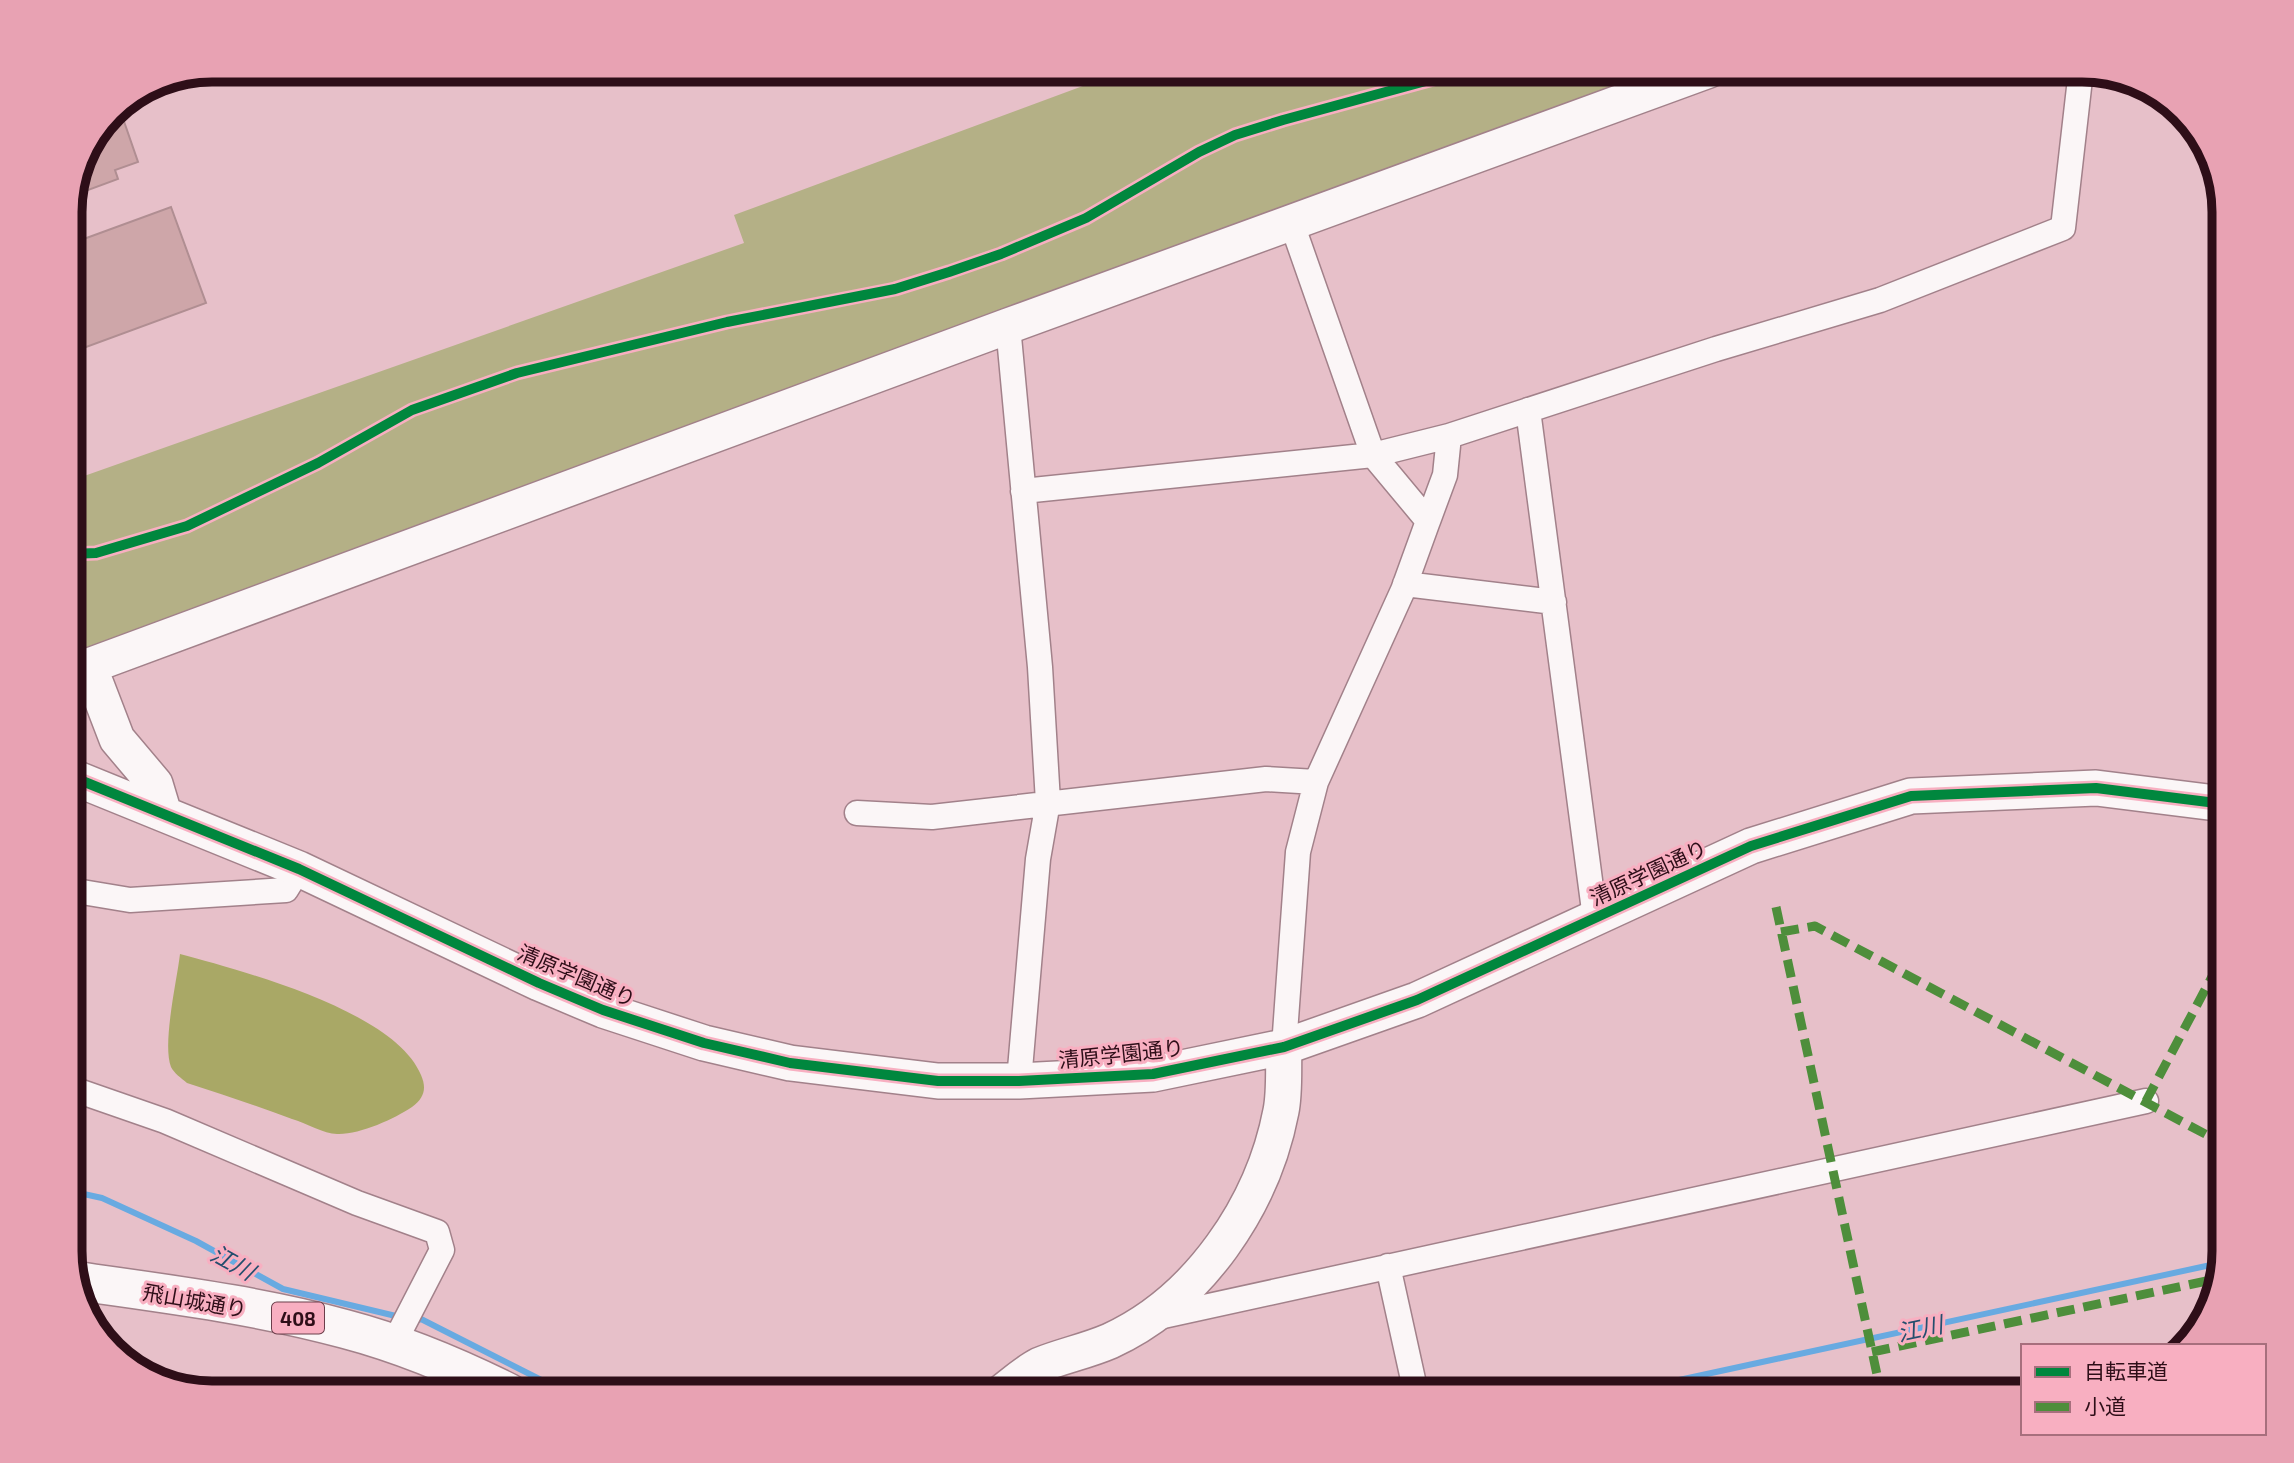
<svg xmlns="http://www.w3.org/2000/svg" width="2294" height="1463" font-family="'Exo 2','Noto Sans JP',sans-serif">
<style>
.green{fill:#b4b086}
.forest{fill:#a9a866}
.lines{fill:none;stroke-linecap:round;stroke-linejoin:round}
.stream{stroke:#68aae1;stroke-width:6}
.building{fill:#cea6a9;stroke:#b08e92;stroke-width:2}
.street-casing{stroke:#a2818a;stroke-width:27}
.secondary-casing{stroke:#a2818a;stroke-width:38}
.highway-casing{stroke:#a2818a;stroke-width:41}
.path{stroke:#d3c7ca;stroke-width:3.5;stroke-dasharray:7 3.5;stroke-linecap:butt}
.street{stroke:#fbf6f7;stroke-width:24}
.secondary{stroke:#fbf6f7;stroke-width:35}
.highway{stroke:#fbf6f7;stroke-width:38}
.quiet{stroke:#4e8e3b;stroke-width:9;stroke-dasharray:18 9;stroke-linecap:butt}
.cycleway-casing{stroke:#f8afc1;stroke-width:15}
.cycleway{stroke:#00873e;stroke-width:10}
.labels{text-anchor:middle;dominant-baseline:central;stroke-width:6;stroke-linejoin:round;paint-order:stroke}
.shield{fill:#f8afc1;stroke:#6b3e4b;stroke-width:2}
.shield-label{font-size:19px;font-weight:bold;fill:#2e0e18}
.street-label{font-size:21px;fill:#2e0e18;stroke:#f8afc1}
.water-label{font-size:23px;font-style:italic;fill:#244e6d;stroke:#f8afc1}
.rim{fill:none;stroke:#2e0e18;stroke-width:9}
</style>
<rect width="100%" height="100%" fill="#e7c0c9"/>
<path class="green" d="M1126,70H1672L70,654V481L744,243L734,215Z"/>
<path class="forest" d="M180,954C243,971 395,1011 421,1075C427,1089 424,1098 412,1107C394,1119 359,1135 337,1134C324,1134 306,1123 292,1119C257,1106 222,1094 187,1083C181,1078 174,1073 171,1067C162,1044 177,980 180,954Z"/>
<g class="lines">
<path class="stream" d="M70,1191L102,1198L196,1241L283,1289L400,1317
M416,1321L421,1319L567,1393
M1619,1393L2220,1263"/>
</g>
<path class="building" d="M119,107L138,162L115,170L118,179L72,196L81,157L112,111Z
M171,207L206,303L78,350L70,330V244Z"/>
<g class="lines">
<g class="street-casing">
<path id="street" d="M1008,326L1040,667L1048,802L1038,859L1019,1081
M1528,410L1595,918
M1023,491L1373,455L1449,436L1716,349L1880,300L2063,228L2081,70
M1428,521L1445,475L1449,436
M1405,584L1554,602
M857,813L932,817L1266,779L1316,782
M70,890L130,900L286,890L299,869
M1284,1047L1298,852L1316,782L1403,590L1428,521L1373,455L1292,224
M70,1088L165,1121L357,1203L437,1232L442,1250L393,1345
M1388,1266L1416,1393
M1154,1318L2146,1101"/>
</g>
<g class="secondary-casing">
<path id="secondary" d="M89,666L1008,326L1709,70
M70,670L89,666L117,739L155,784L164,814
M70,776L299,869L539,983L603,1010L704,1043L790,1063L938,1081H1019L1153,1074L1284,1047L1417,1000L1751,846L1911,796L2096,788L2224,804
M1001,1393C1013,1384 1026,1372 1040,1365C1062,1356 1087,1351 1110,1341C1199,1300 1263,1205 1281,1111C1285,1091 1283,1068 1284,1047"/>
</g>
<g class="highway-casing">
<path id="highway" d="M77,1281C166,1294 258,1305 345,1329C402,1344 457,1367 509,1393"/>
</g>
<path class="path" d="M1742,82L1771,70"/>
<use href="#street" class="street"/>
<use href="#secondary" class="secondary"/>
<use href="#highway" class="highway"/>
<path class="quiet" d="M1776,907L1881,1393
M1781,932L1815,926L2224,1144
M2146,1101L2224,954
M1872,1352L2216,1279"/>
<g class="cycleway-casing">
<path id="cycleway" d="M70,554L96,553L187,526L318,463L412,410L517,373L727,322L895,289L949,272L1001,254L1086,218L1199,152L1235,135L1283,120L1466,70
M70,776L299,869L539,983L603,1010L704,1043L790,1063L938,1081H1019L1153,1074L1284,1047L1417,1000L1751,846L1911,796L2096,788L2224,804"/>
</g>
<use href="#cycleway" class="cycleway"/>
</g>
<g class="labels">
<rect class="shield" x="272" y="1302.5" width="52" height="31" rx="5"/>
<g class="shield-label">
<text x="298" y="1318">408</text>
</g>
<g class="street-label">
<text transform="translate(1648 872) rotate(-25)">清原学園通り</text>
<text transform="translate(577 975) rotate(23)">清原学園通り</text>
<text transform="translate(1121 1053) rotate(-6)">清原学園通り</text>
<text transform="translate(195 1300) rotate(10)">飛山城通り</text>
</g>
<g class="water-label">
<text transform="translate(233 1262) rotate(29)">江川</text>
<text transform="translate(1920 1328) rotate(-12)">江川</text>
</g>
</g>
<path d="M0 0H2294V1463H0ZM212 82H2082A130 130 0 0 1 2212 212V1251A130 130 0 0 1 2082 1381H212A130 130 0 0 1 82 1251V212A130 130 0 0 1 212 82Z" fill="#e8a2b3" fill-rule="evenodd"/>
<path class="rim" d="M212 82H2082A130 130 0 0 1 2212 212V1251A130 130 0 0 1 2082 1381H212A130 130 0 0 1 82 1251V212A130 130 0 0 1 212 82Z"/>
<rect x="2021" y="1344" width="245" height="91" fill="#f8afc1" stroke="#a76f7d" stroke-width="2"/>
<rect x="2035" y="1367" width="35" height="10" fill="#00873e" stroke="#a76f7d" stroke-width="2"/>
<text x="2084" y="1379" font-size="21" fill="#2e0e18">自転車道</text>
<rect x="2035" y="1402" width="35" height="10" fill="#4e8e3b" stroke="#a76f7d" stroke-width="2"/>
<text x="2084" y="1414" font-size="21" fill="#2e0e18">小道</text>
</svg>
